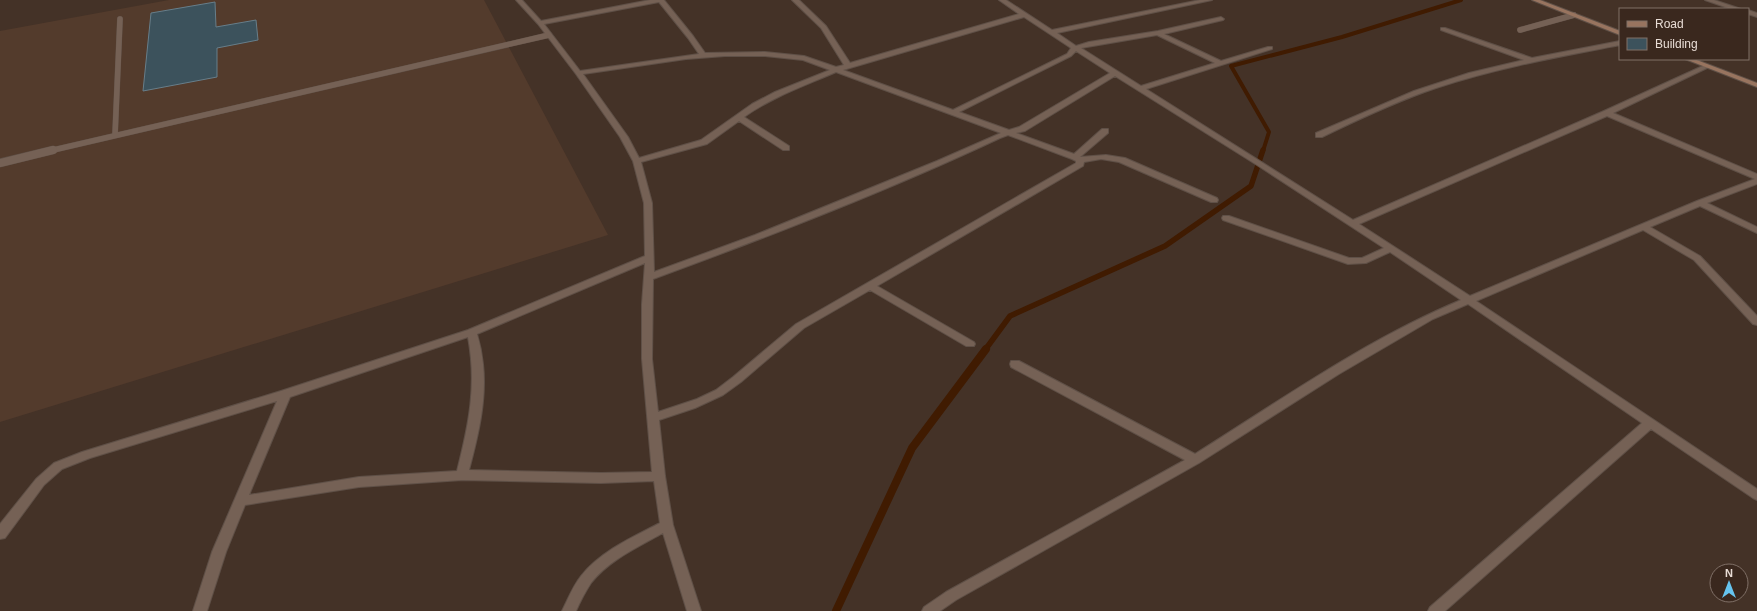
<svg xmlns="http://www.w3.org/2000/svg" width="1757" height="611" font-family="Helvetica,sans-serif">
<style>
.built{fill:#533b2c}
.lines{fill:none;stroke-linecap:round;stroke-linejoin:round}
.stream-far2{stroke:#401b01;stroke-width:4}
.stream-far1{stroke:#401b01;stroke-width:5.5}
.stream{stroke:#401b01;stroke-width:8}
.building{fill:#3c525c;stroke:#677e8a}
.lane-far1-casing{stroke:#5f5047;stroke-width:6}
.lane-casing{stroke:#5f5047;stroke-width:9}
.street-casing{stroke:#5f5047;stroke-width:2}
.secondary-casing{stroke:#5f5047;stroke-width:2}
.lane-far1{stroke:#756155;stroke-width:5.5}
.lane{stroke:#756155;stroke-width:8}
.street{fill:#756155;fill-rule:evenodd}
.secondary{fill:#98745f;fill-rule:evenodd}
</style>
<rect width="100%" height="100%" fill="#443227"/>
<path class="built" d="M169,0H484L608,235L0,422V31Z"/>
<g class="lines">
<path class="stream-far2" d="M1263,151L1269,132L1231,66L1342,37L1461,0"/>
<path class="stream-far1" d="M985,350L1010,316L1165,246L1251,186L1263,150"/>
<path class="stream" d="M836,611L912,448L986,349"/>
</g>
<path class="building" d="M215,2L216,27L256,20L258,40L217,48V77L143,91L151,13Z"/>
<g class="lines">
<g class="lane-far1-casing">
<path id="lane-far1" d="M1520,30L1574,15
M115,135L120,19
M49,151L549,35"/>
</g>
<g class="lane-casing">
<path id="lane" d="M0,163L53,150"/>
</g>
<g class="street-casing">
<path id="street" d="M516,0H522L541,21L650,0H664L693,36L705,53L765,52L804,56L836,67L844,65L821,28L792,0H799L826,26L850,63L1019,14L999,0H1006L1052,30L1200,0H1212L1057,33L1076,46L1089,42L1158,31L1221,17L1224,19L1223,20L1164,34L1221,61L1268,47H1272V49L1146,89L1353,220L1604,111L1705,65H1709V67L1613,113L1757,174V184L1707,203L1757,227V233L1700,206L1650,227L1700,256L1757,316V325L1753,324L1694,260L1643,230L1476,301L1757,489V500L1753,498L1651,429L1445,611H1428L1430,607L1642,423L1468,304L1433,319L1339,374L1199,463L956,600L940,611H922L924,607L946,592L1185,460L1011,367L1010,364L1011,361H1019L1195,454C1281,400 1367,339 1461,300L1390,252L1366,263L1348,264L1223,220L1222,218L1223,216H1229L1349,258H1362L1384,248L1257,165L1115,76L1025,131L1016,133L1074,154L1102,129H1108V133L1080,157L1106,155L1125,158L1217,198L1218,200L1217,202H1211L1119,162L1101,159L1084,162L1083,166L877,286L974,342L975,344L974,346H966L870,290L804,328L741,382L723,395L695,408L659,420L665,476L673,525L701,611H687L663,533C638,547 609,560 591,583C585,592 580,602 576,611H562C568,599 573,586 581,576C601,551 633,537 660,523L654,481L601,483L462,480L359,487L245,505L226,552L207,611H193L212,552L277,401L90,458L62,469L44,485L5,538L0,539V524L36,479L54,463L82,452L281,391L468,330L645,256L644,203L633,161L620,137L576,74L538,24ZM659,2L688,38L699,54L580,71L544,24ZM1024,17L1071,48L1067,54L953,110L843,70ZM1157,35L1215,63L1141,86L1081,48ZM1076,51L1110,73L1019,127L1009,130L959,112L1071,56ZM725,56H765L803,60L830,70L775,92L752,104L701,140L639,158L628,137L583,74L686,59ZM836,72L1001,133L937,161L755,235L654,272L652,203L641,162L707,144L739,121L783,150H789V146L744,117C772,97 804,86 836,72ZM1607,116L1755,179L1697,201L1470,296L1359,224ZM1008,135L1072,159L1076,161V163L796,324L733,377L716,390L697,399L658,412L652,359L653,279C770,236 887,191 1000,138ZM645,263L642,304V359L652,472L601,473L469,470C478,436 487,400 483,364C482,354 480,344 477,334ZM468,337C477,385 469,424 457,471L359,477L249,495L290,397Z
M1705,0H1714L1741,9H1731Z
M1748,10L1757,13V17L1748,14Z
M1441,28H1445L1532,58L1620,41V45C1558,57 1496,68 1436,88C1397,101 1359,119 1322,137H1316V133L1414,91L1469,73L1524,60L1441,30Z"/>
</g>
<g class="secondary-casing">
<path id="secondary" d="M1532,0H1540L1620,31V35Z
M1685,59H1694L1757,83V87Z"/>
</g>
<use href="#lane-far1" class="lane-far1"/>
<use href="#lane" class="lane"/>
<use href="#street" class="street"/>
<use href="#secondary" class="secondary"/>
</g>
<rect x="1619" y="8" width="130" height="52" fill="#3a281e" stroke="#807067"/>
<rect x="1627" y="21" width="20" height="6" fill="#98745f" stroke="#807067"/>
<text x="1655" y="28" font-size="12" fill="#e8dcd5">Road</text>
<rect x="1627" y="38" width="20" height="12" fill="#3c525c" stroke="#807067"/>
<text x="1655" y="48" font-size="12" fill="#e8dcd5">Building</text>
<g transform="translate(1729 583)"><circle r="19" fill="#3a281e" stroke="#807067"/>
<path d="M0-3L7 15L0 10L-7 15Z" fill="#66c4ef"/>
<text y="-6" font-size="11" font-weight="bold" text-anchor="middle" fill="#e8dcd5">N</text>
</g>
</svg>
